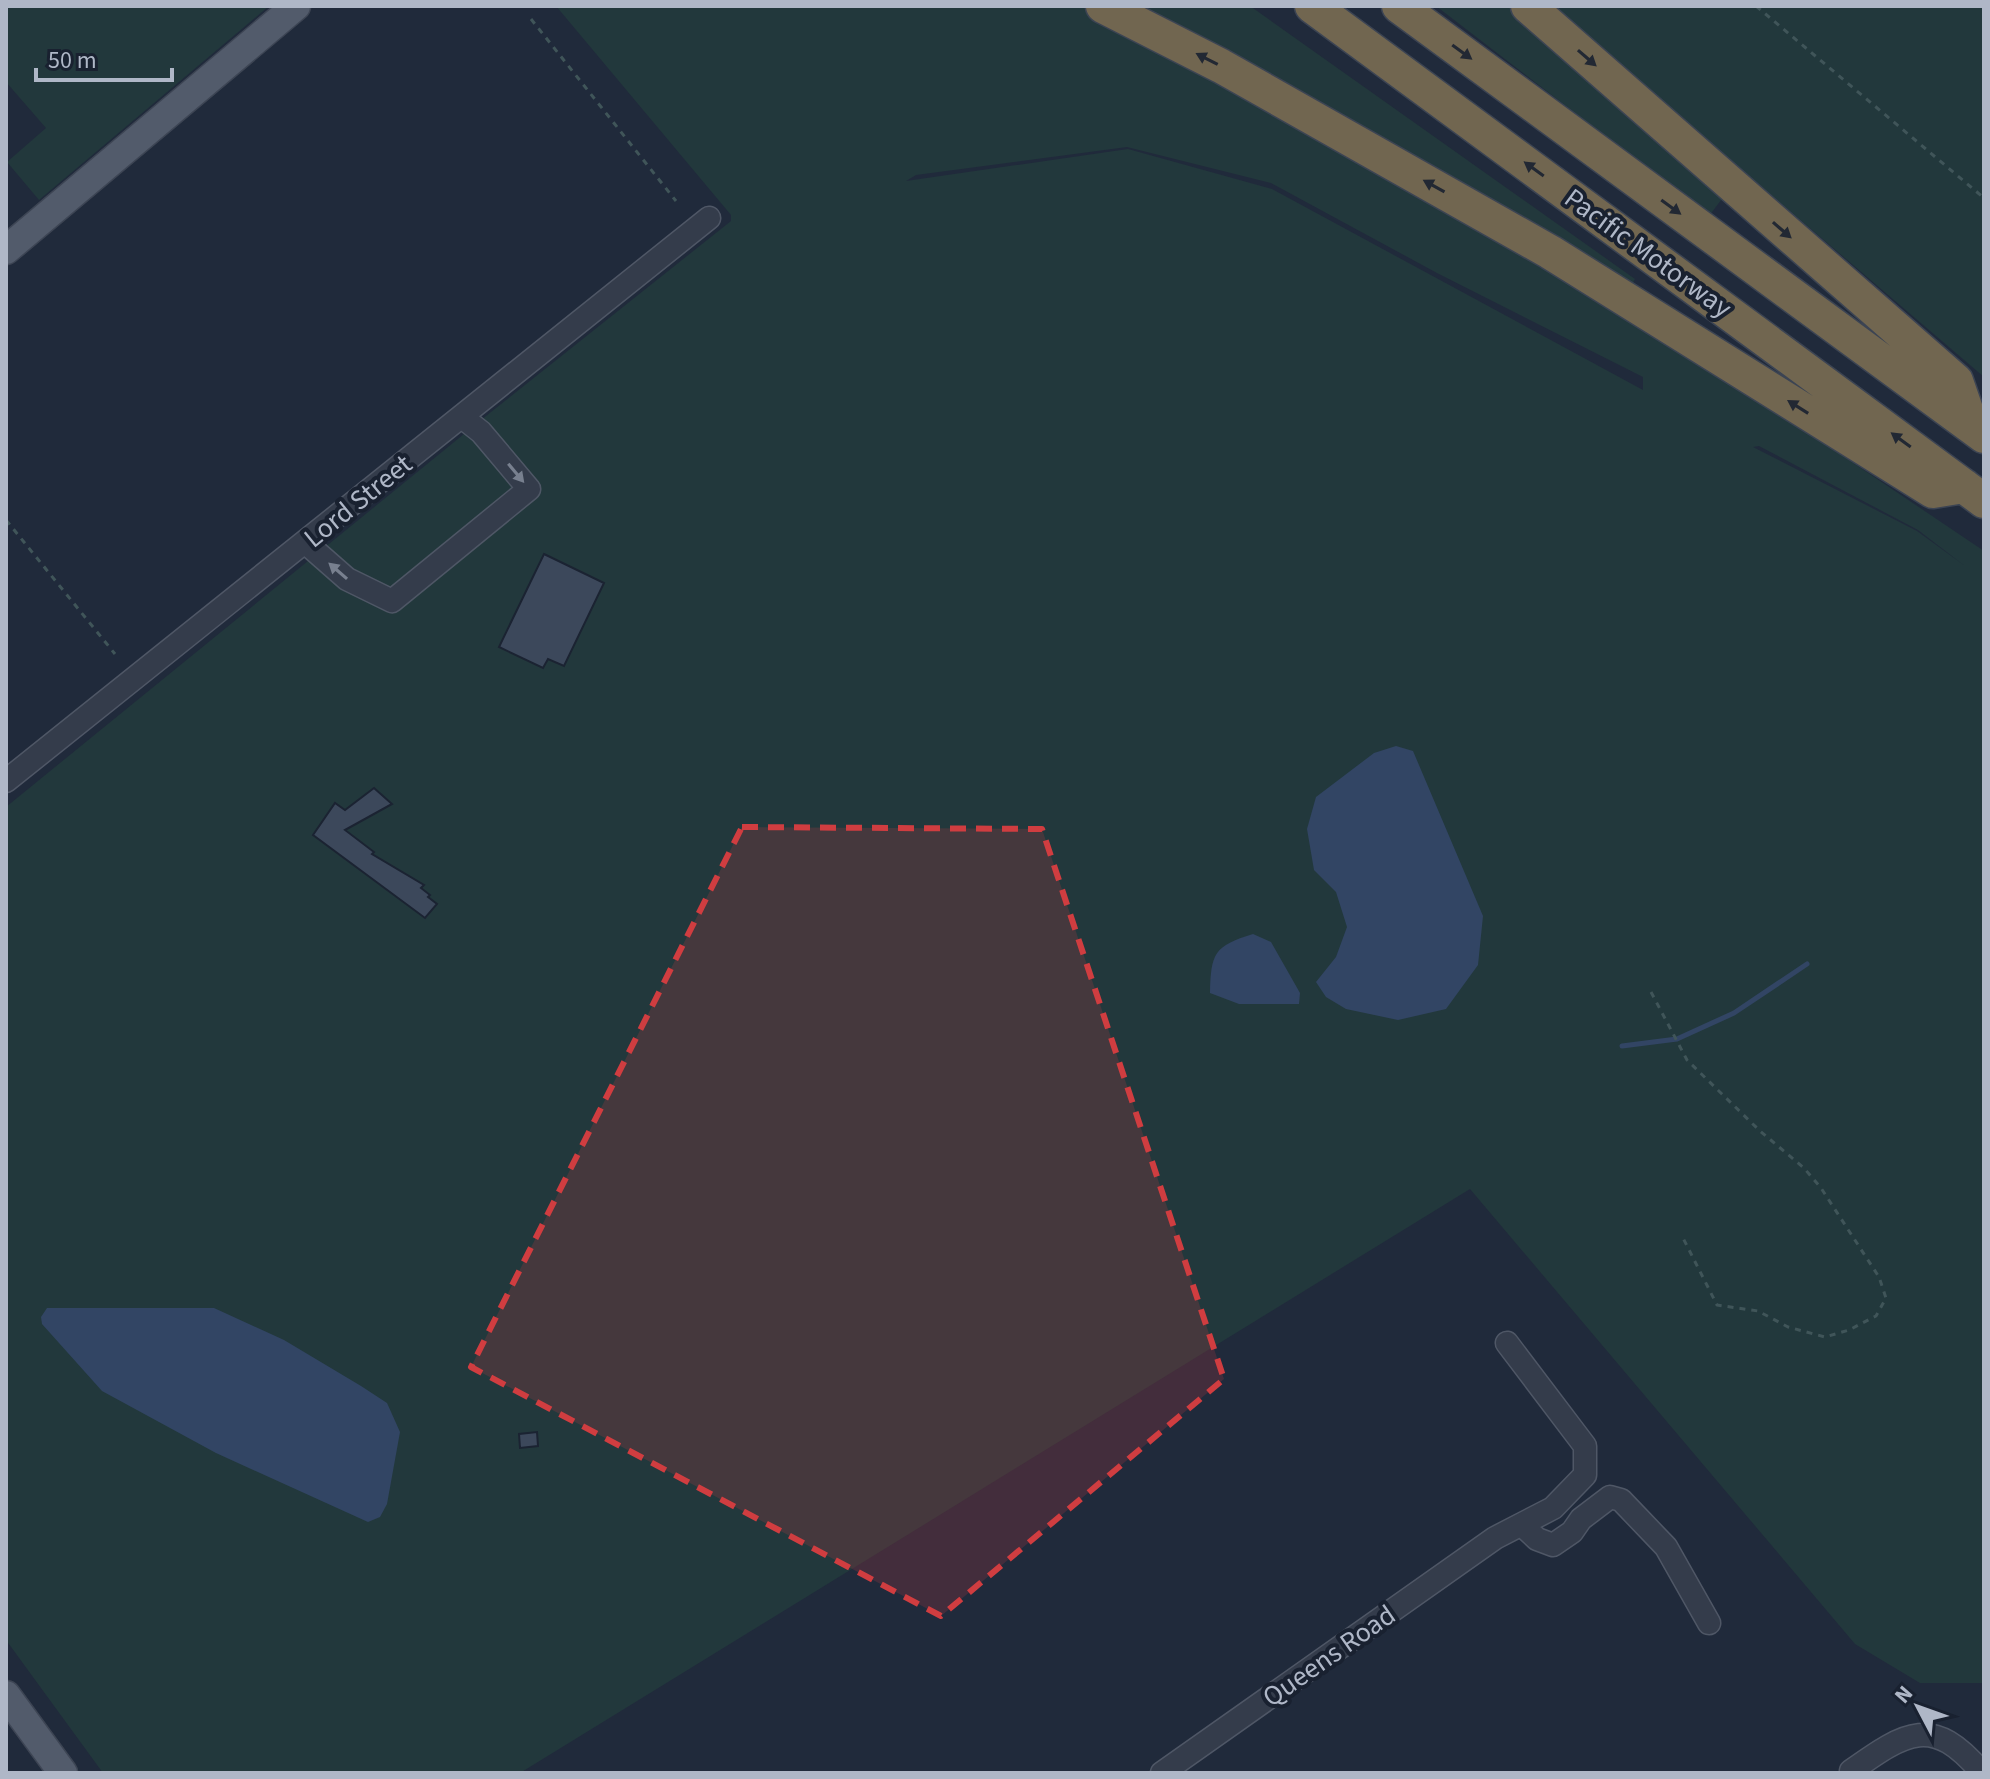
<svg xmlns="http://www.w3.org/2000/svg" width="1990" height="1779" font-family="'Source Sans 3',sans-serif">
<style>
.green{fill:#22383c;fill-rule:evenodd}
.water{fill:#324564}
.lines{fill:none;stroke-linecap:round;stroke-linejoin:round}
.stream{stroke:#324564;stroke-width:5}
.building{fill:#3c485b;stroke:#1b2332;stroke-width:2}
.minor-casing{stroke:#4f5766;stroke-width:25}
.major-casing{stroke:#3d4554;stroke-width:31}
.highway-casing{stroke:#3c4453;stroke-width:37}
.path{stroke:#405559;stroke-width:3;stroke-dasharray:6 6;stroke-linecap:butt}
.minor{stroke:#343c4b;stroke-width:22}
.major{stroke:#525b6b;stroke-width:28}
.highway{stroke:#716650;stroke-width:34}
.oneway{fill:#222833}
.oneway2{fill:#78808f}
.marked{fill:#d03d40;fill-opacity:0.2;stroke:#d03d40;stroke-width:6;stroke-dasharray:16 10;stroke-linejoin:round}
.labels{text-anchor:middle;dominant-baseline:central;stroke-width:8;stroke-linejoin:round;paint-order:stroke}
.street-label{font-size:28px;fill:#afb7c7;stroke:#192130}
</style>
<rect width="100%" height="100%" fill="#202a3b"/>
<path class="green" d="M6,6H269L39,200L7,162L46,128L6,82Z
M556,6H1250L1635,279L1617,309L1751,394L1984,551V1683H1920L1855,1644L1470,1189L520,1773H103L6,1640V807L491,412L731,221V215ZM1127,147L1271,183L1437,273L1643,377V390L1272,189L1128,149L906,181L916,175ZM1759,446L1918,530L1965,566L1917,531L1753,447Z
M1436,6H1984V377L1743,171L1709,216Z"/>
<path class="water" d="M1396,746L1413,751L1483,916L1478,965L1446,1009L1398,1020L1346,1009L1326,997L1316,982L1336,957L1347,927L1336,892L1314,870L1307,829L1316,797L1374,753Z
M1253,934L1271,942L1300,993L1299,1004H1239L1210,993C1211,953 1214,946 1253,934Z
M47,1308H214L284,1340L361,1386L387,1403L400,1432L387,1504L380,1517L368,1522L216,1453L102,1391L42,1324L41,1317Z"/>
<g class="lines">
<path class="stream" d="M1622,1046L1677,1039L1734,1013L1807,964"/>
</g>
<path class="building" d="M544,554L604,583L564,666L548,659L543,668L499,647Z
M374,788L392,804L345,830L374,852L372,854L424,885L421,888L430,895L428,897L437,904L425,918L313,835L335,803L345,810Z
M537,1432L538,1446L520,1448L519,1434Z"/>
<g class="lines">
<g class="minor-casing">
<path id="minor" d="M306,543L347,579L392,601L529,489L481,432L462,417
M6,781L709,218
M1522,1525L1537,1539L1553,1545L1572,1532L1581,1519L1610,1497L1621,1500L1666,1547L1709,1623
M1851,1771C1906,1732 1933,1714 1982,1773
M1162,1773L1495,1538L1553,1508L1585,1475V1446L1507,1343"/>
</g>
<g class="major-casing">
<path id="major" d="M6,250L296,6
M6,1695L63,1773"/>
</g>
<g class="highway-casing">
<path id="highway" d="M1103,6L1221,66L1550,252L1933,491L1964,486
M1312,6L1984,501
M1399,6L1984,436
M1528,6L1956,381L1972,427"/>
</g>
<path class="path" d="M1756,6L1984,198
M531,19L676,201
M6,520L115,654
M1651,992L1687,1060L1760,1131L1804,1168L1821,1188L1879,1277L1886,1298L1876,1316L1849,1330L1825,1337L1788,1327L1758,1311L1717,1305L1682,1236"/>
<use href="#minor" class="minor"/>
<use href="#major" class="major"/>
<use href="#highway" class="highway"/>
</g>
<defs><path id="oneway-solid" d="M-6-.8H1V-3.2L6.5 0L1 3.2V.8H-6Z" transform="scale(2)"/></defs>
<g class="oneway">
<use href="#oneway-solid" transform="translate(1462 52) rotate(36)"/>
<use href="#oneway-solid" transform="translate(1587 58) rotate(41)"/>
<use href="#oneway-solid" transform="translate(1207 59) rotate(-153)"/>
<use href="#oneway-solid" transform="translate(1534 169) rotate(-144)"/>
<use href="#oneway-solid" transform="translate(1434 186) rotate(-151)"/>
<use href="#oneway-solid" transform="translate(1671 207) rotate(36)"/>
<use href="#oneway-solid" transform="translate(1782 230) rotate(41)"/>
<use href="#oneway-solid" transform="translate(1798 407) rotate(-148)"/>
<use href="#oneway-solid" transform="translate(1901 440) rotate(-144)"/>
</g>
<g class="oneway2">
<use href="#oneway-solid" transform="translate(516 473) rotate(50)"/>
<use href="#oneway-solid" transform="translate(338 571) rotate(-139)"/>
</g>
<path class="marked" d="M742,827L1042,829L1224,1379L941,1616L471,1367Z"/>
<g class="labels">
<g class="street-label">
<text transform="translate(1648 253) rotate(36)">Pacific Motorway</text>
<text transform="translate(358 501) rotate(-39)">Lord Street</text>
<text transform="translate(1329 1656) rotate(-35)">Queens Road</text>
</g>
</g>
<rect width="1990" height="1779" fill="none" stroke="#afb7c7" stroke-width="16"/>
<g transform="translate(1918 1707) rotate(311)" stroke="#192130" stroke-width="6" paint-order="stroke">
<path d="M0-6L14 30L0 20L-14 30Z" fill="#afb7c7"/>
<text y="-12" font-size="22" font-weight="bold" text-anchor="middle" fill="#afb7c7">N</text>
</g>
<path d="M36 68v12h136v-12" fill="none" stroke="#afb7c7" stroke-width="4"/>
<text x="48" y="68" font-size="24" fill="#afb7c7" stroke="#192130" stroke-width="6" paint-order="stroke">50 m</text>
</svg>
